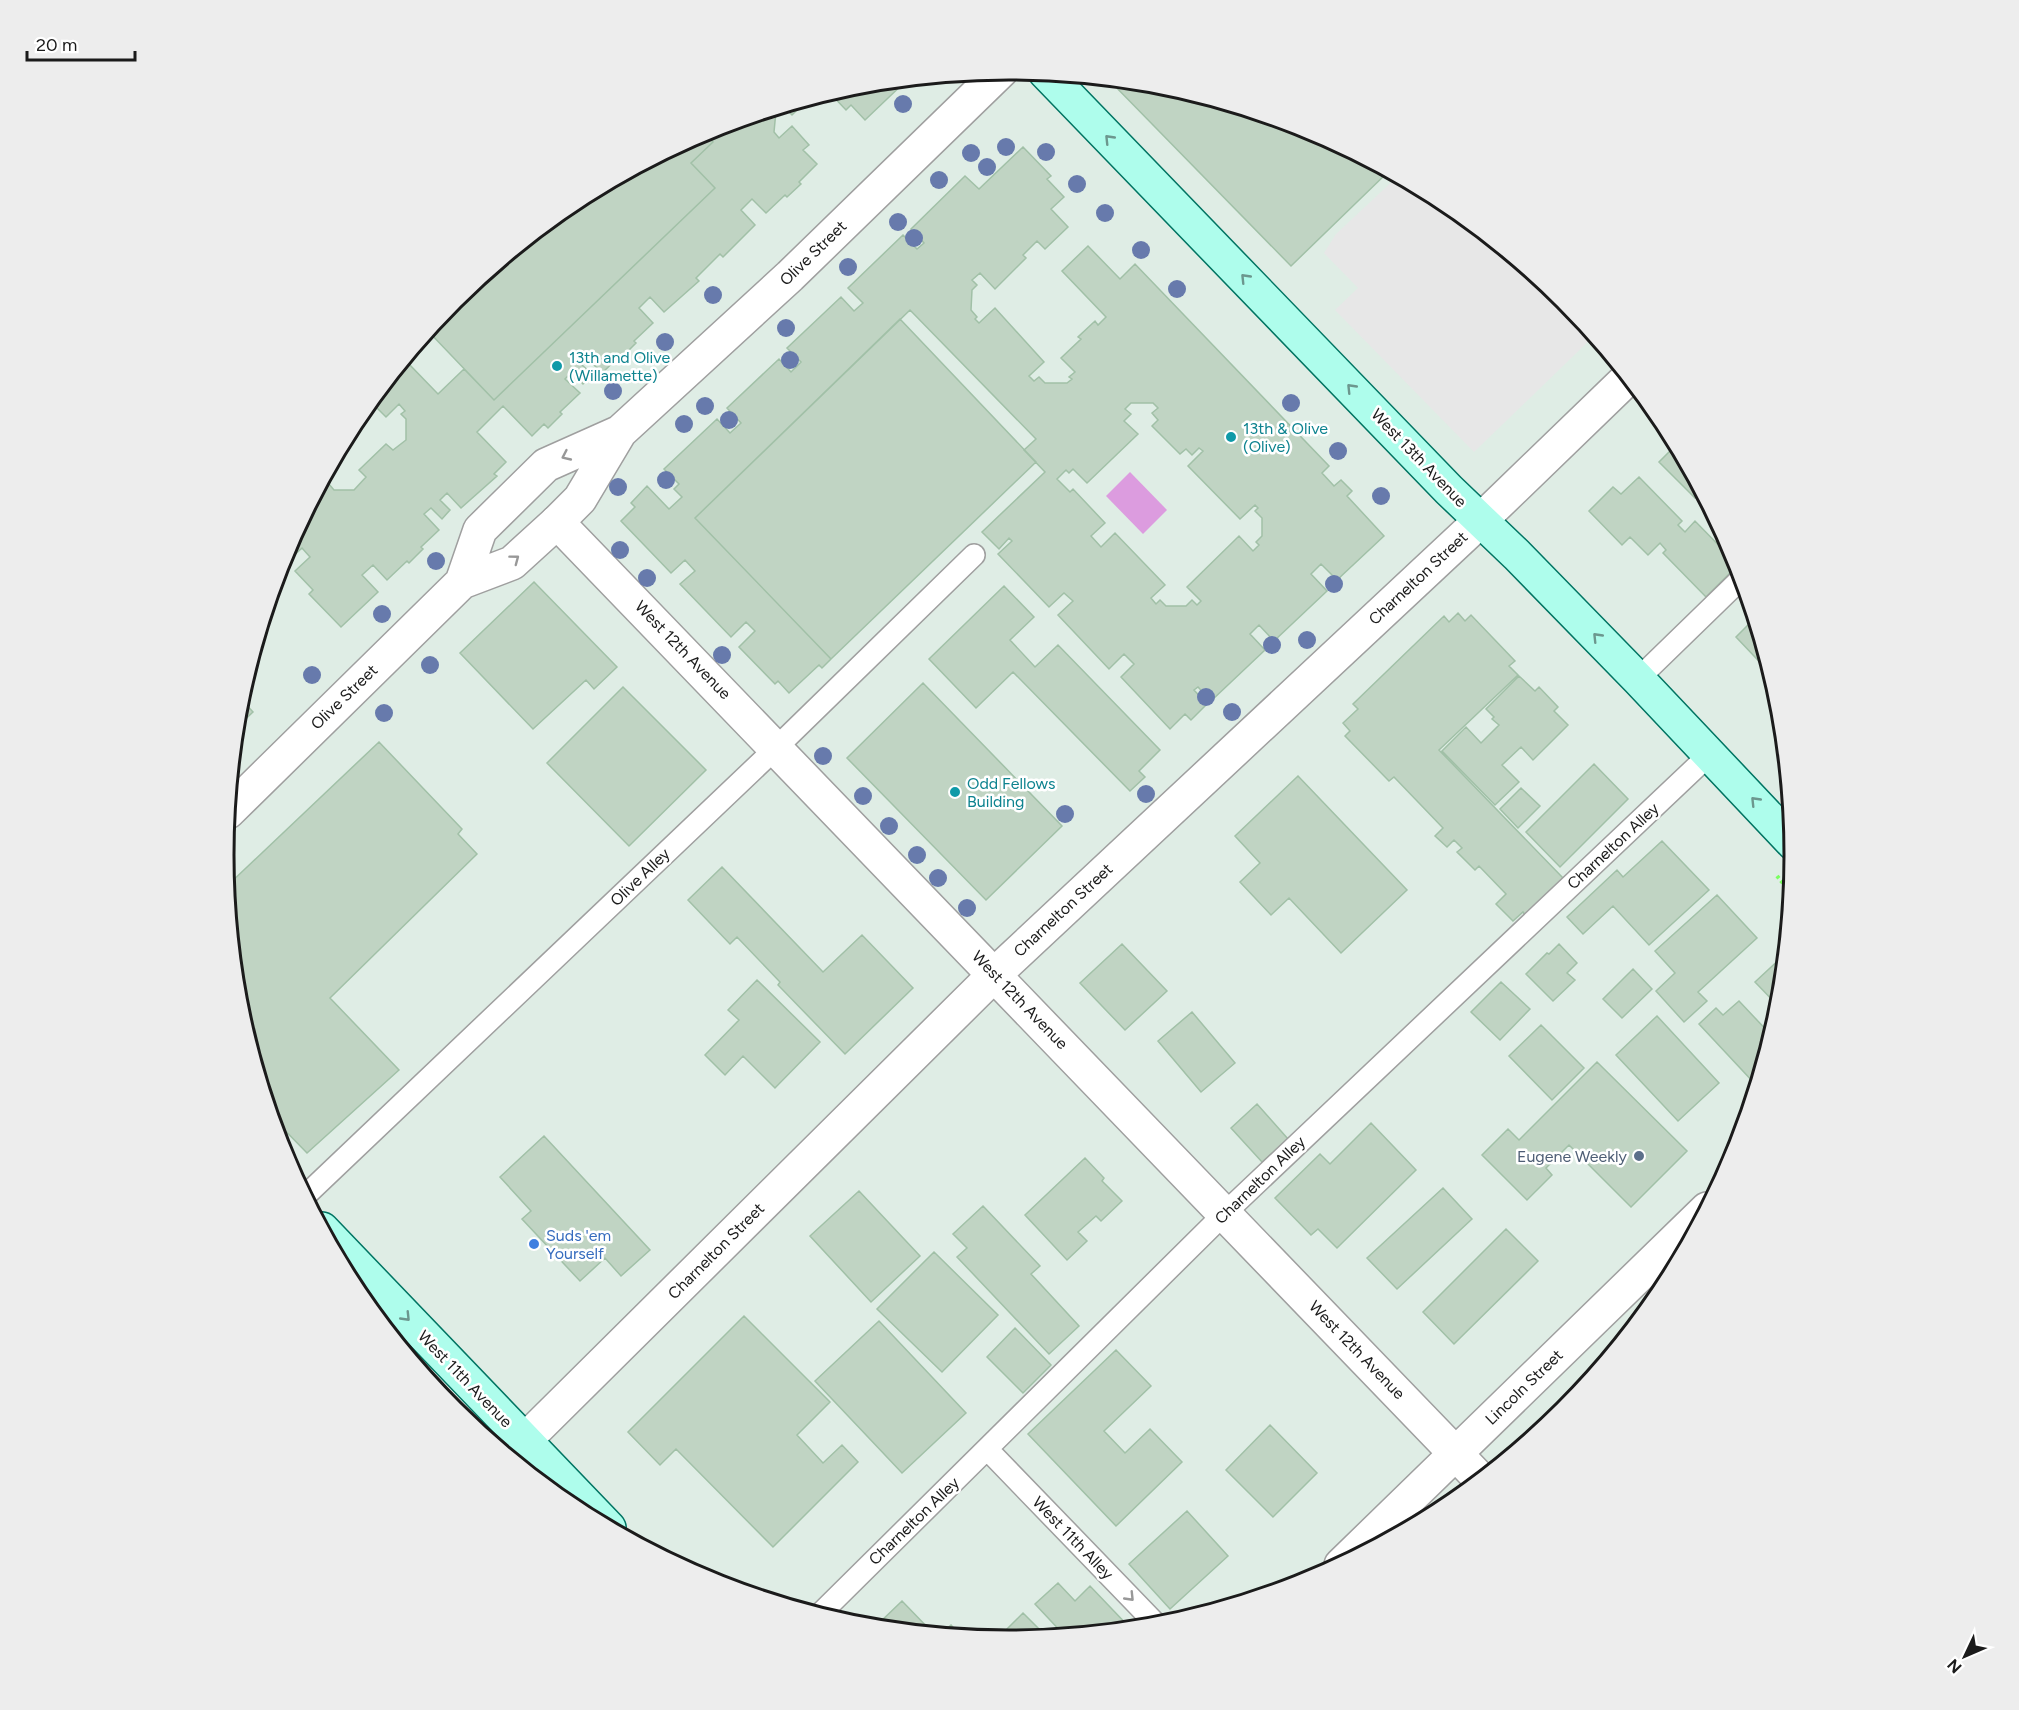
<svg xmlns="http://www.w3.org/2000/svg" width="2019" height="1710" font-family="Figtree,sans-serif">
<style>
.parking{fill:#e7e7e7}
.water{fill:#dc9cdf}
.building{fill:#c0d4c3;stroke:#a1c0a7;stroke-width:1.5;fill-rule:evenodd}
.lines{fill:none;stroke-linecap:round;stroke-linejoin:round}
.service-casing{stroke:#9f9f9f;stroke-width:24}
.minor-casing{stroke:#9f9f9f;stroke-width:36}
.tertiary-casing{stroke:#9f9f9f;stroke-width:36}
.secondary-casing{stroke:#007462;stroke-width:36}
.path{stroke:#79ff5f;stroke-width:4;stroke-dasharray:3 3;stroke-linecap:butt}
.service{stroke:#fff;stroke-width:21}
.minor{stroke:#fff;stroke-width:33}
.tertiary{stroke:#fff;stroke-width:33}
.secondary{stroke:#aefdec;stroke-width:33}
.tree{fill:#677aac}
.oneway{stroke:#6c978e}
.oneway2{stroke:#989898}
.culture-dot{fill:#0f9aa8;stroke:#fff;stroke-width:2}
.service-dot{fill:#5c6f8a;stroke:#fff;stroke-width:2}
.shop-dot{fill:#3f7fe0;stroke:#fff;stroke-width:2}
.labels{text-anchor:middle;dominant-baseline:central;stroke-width:5;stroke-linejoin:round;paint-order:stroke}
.street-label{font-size:16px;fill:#1b1b1b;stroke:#fff}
.culture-label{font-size:16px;fill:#0d838f;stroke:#fff;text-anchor:start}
.service-label{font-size:16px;fill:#4e5e75;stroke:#fff;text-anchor:end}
.shop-label{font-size:16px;fill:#366cbe;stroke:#fff;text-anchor:start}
.rim{fill:none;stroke:#1b1b1b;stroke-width:3}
</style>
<rect width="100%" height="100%" fill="#dfede5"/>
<path class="parking" d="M1398,176L1446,202L1566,299L1595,335L1474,452L1335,310L1358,288L1324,253L1336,234Z"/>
<path class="water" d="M1130,472L1167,510L1143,534L1106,496Z"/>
<path class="building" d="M908,79L865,120L851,105L846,110L829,92L856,84Z
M1108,79L1163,84L1311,129L1389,171L1291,266Z
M808,99L792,115L783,106Z
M780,107L776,111L774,132L779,138L792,126L809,145L803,150L817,164L799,182L801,184L787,197L785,195L766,213L752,199L741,210L755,225L723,257L720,254L696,278L699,281L664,312L650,297L639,308L653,323L634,341L636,343L622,357L621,355L602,373L587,358L581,364L593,375L583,384L572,372L565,379L580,393L560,412L562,414L548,428L544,424L532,436L503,406L477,432L506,462L494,474L497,476L461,508L447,493L440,500L450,510L442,519L431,508L424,514L439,530L421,547L423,549L409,563L407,561L387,580L373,565L362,575L378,592L341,627L309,594L313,590L295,571L310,557L302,548L287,562L283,557L321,484L325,487L328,483L334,490H354L366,477L359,470L386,444L393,450L406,440V419L401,414L405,411L399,404L386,417L370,401L404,359L438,394L464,369L494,400L715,188L691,163L713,142L704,132Z
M704,132L713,142L691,163L715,188L494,400L428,331L454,299L573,201Z
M1023,147L1051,176L1047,179L1064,197L1051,209L1068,227L1045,249L1037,241L1023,255L1026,258L995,289L980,273L972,280L977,285L972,290L971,310L977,317L975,319L979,323L995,308L1044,362L1029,376L1034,381L1039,377L1045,383H1067L1072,379L1069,377L1075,372L1061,358L1081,339L1078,337L1095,321L1098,325L1106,317L1062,271L1088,246L1120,279L1135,264L1329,466L1322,473L1334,486L1341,480L1352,491L1347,496L1384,536L1337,580L1321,564L1311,574L1327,591L1274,641L1259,625L1250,634L1265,650L1211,701L1198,687L1194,690L1207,704L1191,720L1185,714L1170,729L1121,677L1134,664L1124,654L1109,669L1058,615L1073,601L1064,593L1049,607L998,554L1012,541L1009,538L999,549L982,532L1045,472L1024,450L1036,439L910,310L695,518L831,659L822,668L819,665L789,693L778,681L775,684L739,647L755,631L746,622L731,637L680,584L695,571L685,560L671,573L621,521L635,507L631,503L647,486L669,509L682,497L674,489L679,484L664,469L717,419L730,433L741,423L727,408L779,359L791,372L801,362L787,348L841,297L854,311L863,303L848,288L903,235L917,249L924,243L911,229L965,176L979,189ZM1131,403H1153L1158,408L1152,413L1158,420L1152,426L1180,454L1186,449L1192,455L1199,448L1203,451L1188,466L1240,519L1255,505L1258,508L1255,511L1262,518V536L1256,542L1259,545L1253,551L1239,536L1187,587L1201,601L1197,605L1192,600L1186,606H1166L1160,600L1156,604L1151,598L1165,585L1115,533L1101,547L1091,536L1105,523L1073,489L1070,492L1057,479L1066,470L1069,473L1073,469L1087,483L1138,434L1124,421L1131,414L1125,409Z
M900,319L1036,462L831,659L695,518Z
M1677,444L1702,491L1695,498L1659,462Z
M1639,477L1682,521L1678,525L1685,532L1695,521L1738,565L1706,597L1663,553L1666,550L1660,543L1648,555L1630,537L1622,545L1589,511L1613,487L1621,494Z
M534,582L617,667L594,689L586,680L533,729L460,653Z
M1004,586L1034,617L1010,640L1035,667L1058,645L1160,750L1139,771L1145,777L1130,791L1013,672L976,708L929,659Z
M1458,613L1465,621L1471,615L1515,661L1509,666L1518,675L1439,750L1563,878L1525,915L1523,912L1513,921L1496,904L1506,894L1479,866L1475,870L1457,852L1462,848L1454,840L1447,847L1435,836L1443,828L1394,777L1389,781L1345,736L1350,731L1343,723L1358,709L1353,704L1444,616L1449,622Z
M1755,618L1772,675L1736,637Z
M1519,676L1535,691L1539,687L1558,707L1554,711L1568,725L1533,760L1521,747L1502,765L1519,782L1495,805L1442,751L1466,727L1481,743L1499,725L1492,719L1494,717L1486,709Z
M923,683L1062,826L986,900L847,758Z
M623,687L706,770L629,846L547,763Z
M240,698L253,712L236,728L239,701Z
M379,742L462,829L458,834L477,854L330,998L399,1070L307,1153L271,1116L239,1008L227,886Z
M1594,764L1628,799L1560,867L1526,832Z
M1298,776L1407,890L1341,953L1289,898L1271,915L1240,882L1260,863L1235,836Z
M1521,788L1540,806L1518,828L1500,809Z
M1662,841L1709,890L1649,945L1613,906L1583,934L1567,917L1617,870L1623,877Z
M722,867L823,972L862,935L913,988L845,1054L778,985L780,982L737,937L730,944L688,900Z
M1717,895L1757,938L1698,992L1707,1001L1684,1022L1656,991L1675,973L1655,951Z
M1122,944L1167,991L1125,1030L1080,983Z
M1559,944L1577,963L1567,973L1575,980L1553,1001L1526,974L1547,953L1549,954Z
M1784,955L1785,957L1780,1008L1755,982Z
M1633,969L1652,989L1622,1018L1603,999Z
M757,980L820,1042L775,1088L743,1056L725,1075L705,1055L739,1020L728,1010Z
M1501,982L1530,1009L1500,1040L1471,1012Z
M1739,1001L1772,1036L1756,1085L1699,1024L1716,1008L1723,1015Z
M1192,1012L1235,1063L1201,1092L1158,1041Z
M1657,1016L1719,1083L1678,1121L1616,1055Z
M1541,1025L1584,1068L1552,1100L1509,1056Z
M1597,1062L1687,1151L1631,1207L1569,1145L1546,1168L1552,1175L1527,1200L1482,1155L1508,1129L1519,1140Z
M1257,1104L1288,1139L1262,1162L1231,1128Z
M1371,1123L1416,1170L1337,1248L1318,1229L1311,1235L1275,1198L1320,1154L1330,1164Z
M544,1136L650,1250L621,1276L605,1258L580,1281L522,1219L531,1211L500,1177Z
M1085,1158L1104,1178L1102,1181L1122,1201L1101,1221L1096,1216L1078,1232L1087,1241L1067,1260L1025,1215Z
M1443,1188L1472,1219L1397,1289L1367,1258Z
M859,1191L920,1256L871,1302L810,1236Z
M983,1206L1040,1266L1031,1274L1079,1326L1049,1354L957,1257L967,1248L953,1234Z
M1506,1229L1538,1261L1454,1344L1423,1312Z
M934,1252L998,1315L942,1372L877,1309Z
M744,1316L830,1402L797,1435L823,1463L842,1445L858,1462L773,1547L676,1449L660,1465L628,1432Z
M879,1321L966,1413L902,1473L815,1381Z
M1015,1328L1051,1365L1023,1393L987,1357Z
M1116,1350L1151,1386L1104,1431L1125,1453L1150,1429L1182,1462L1116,1526L1028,1434Z
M1270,1425L1317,1473L1273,1517L1226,1470Z
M1187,1511L1228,1556L1170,1609L1129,1564Z
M1058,1583L1075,1601L1090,1586L1131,1629L1065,1636L1035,1604Z
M902,1601L933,1633L874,1628Z
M1023,1613L1047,1637L1009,1641L996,1640Z
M951,1625L961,1636L941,1634Z"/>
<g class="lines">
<g class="service-casing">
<path id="service" d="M1638,679L1743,577
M305,1196L776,748L974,555
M987,1449L1158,1626
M819,1615L1225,1213L1710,754"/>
</g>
<g class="minor-casing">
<path id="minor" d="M1481,520L1629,377
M557,522L1481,1480
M1341,1565L1707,1209"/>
</g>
<g class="tertiary-casing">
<path id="tertiary" d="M462,582L480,530L546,465L620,432
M228,812L462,582L512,563L557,522L580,499L620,432L790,276L1002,70
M509,1456L995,974L1481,520"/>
</g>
<g class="secondary-casing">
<path id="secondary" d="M1045,72L1449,490L1517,555L1638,679L1794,844
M322,1229L609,1528"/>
</g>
<path class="path" d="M1777,876L1792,894"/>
<use href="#service" class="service"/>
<use href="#minor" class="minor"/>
<use href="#tertiary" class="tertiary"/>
<use href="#secondary" class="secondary"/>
</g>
<g class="tree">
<circle cx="903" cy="104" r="9"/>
<circle cx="1006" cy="147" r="9"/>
<circle cx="1046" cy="152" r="9"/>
<circle cx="971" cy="153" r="9"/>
<circle cx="987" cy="167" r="9"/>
<circle cx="939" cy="180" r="9"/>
<circle cx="1077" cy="184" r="9"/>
<circle cx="1105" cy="213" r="9"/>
<circle cx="898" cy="222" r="9"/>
<circle cx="914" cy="238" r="9"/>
<circle cx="1141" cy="250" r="9"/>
<circle cx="848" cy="267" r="9"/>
<circle cx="1177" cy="289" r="9"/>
<circle cx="713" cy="295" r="9"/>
<circle cx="786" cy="328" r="9"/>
<circle cx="665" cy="342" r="9"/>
<circle cx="790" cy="360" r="9"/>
<circle cx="613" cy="391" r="9"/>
<circle cx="1291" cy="403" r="9"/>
<circle cx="705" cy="406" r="9"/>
<circle cx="729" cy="420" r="9"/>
<circle cx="684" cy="424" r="9"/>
<circle cx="1338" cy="451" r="9"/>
<circle cx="666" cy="480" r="9"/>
<circle cx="618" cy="487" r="9"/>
<circle cx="1381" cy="496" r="9"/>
<circle cx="620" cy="550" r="9"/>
<circle cx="436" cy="561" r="9"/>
<circle cx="647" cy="578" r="9"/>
<circle cx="1334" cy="584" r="9"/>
<circle cx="382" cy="614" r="9"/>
<circle cx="1307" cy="640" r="9"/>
<circle cx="1272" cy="645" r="9"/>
<circle cx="722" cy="655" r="9"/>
<circle cx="430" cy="665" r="9"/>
<circle cx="312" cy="675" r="9"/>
<circle cx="1206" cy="697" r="9"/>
<circle cx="1232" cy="712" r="9"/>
<circle cx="384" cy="713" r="9"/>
<circle cx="823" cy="756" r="9"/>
<circle cx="1146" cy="794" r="9"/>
<circle cx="863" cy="796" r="9"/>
<circle cx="1065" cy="814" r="9"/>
<circle cx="889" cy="826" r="9"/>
<circle cx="917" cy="855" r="9"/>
<circle cx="938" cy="878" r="9"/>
<circle cx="967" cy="908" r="9"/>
</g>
<defs><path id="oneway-chevron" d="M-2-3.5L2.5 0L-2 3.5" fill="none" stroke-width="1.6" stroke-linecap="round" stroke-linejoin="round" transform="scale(1.5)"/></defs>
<g class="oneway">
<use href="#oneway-chevron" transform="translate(1109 139) rotate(-134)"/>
<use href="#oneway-chevron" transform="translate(1245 278) rotate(-134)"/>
<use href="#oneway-chevron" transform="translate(1351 388) rotate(-134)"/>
<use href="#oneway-chevron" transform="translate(1597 637) rotate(-134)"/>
<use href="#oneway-chevron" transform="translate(1755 801) rotate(-134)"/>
<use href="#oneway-chevron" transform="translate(406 1317) rotate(46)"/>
</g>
<g class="oneway2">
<use href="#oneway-chevron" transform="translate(566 456) rotate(155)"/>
<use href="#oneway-chevron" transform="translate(515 559) rotate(-37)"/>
<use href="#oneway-chevron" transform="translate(1130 1597) rotate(46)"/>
</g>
<g class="culture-dot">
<circle cx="557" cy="366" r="6"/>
<circle cx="1231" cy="437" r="6"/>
<circle cx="955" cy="792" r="6"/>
</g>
<circle class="service-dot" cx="1639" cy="1156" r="6"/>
<circle class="shop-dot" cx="534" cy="1244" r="6"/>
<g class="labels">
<g class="street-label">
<text transform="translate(813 253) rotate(-44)">Olive Street</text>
<text transform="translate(1419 458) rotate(46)">West 13th Avenue</text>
<text transform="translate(1418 578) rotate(-43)">Charnelton Street</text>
<text transform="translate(683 650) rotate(46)">West 12th Avenue</text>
<text transform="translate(344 697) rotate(-44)">Olive Street</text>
<text transform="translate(1613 846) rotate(-43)">Charnelton Alley</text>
<text transform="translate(640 877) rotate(-44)">Olive Alley</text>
<text transform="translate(1063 910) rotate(-43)">Charnelton Street</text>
<text transform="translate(1020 1000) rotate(46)">West 12th Avenue</text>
<text transform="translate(1260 1180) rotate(-44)">Charnelton Alley</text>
<text transform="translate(716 1251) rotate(-45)">Charnelton Street</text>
<text transform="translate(1357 1350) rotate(46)">West 12th Avenue</text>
<text transform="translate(465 1379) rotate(46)">West 11th Avenue</text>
<text transform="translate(1524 1387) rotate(-44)">Lincoln Street</text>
<text transform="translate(914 1521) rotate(-44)">Charnelton Alley</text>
<text transform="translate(1073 1538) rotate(46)">West 11th Alley</text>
</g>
<g class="culture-label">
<text x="569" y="357">13th and Olive<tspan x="569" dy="18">(Willamette)</tspan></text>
<text x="1243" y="428">13th &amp; Olive<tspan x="1243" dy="18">(Olive)</tspan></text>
<text x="967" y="783">Odd Fellows<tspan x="967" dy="18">Building</tspan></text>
</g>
<g class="service-label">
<text x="1627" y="1156">Eugene Weekly</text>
</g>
<g class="shop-label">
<text x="546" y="1235">Suds 'em<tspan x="546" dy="18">Yourself</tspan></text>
</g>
</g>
<path d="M0 0H2019V1710H0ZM234 855a775 775 0 1 1 1550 0a775 775 0 1 1-1550 0Z" fill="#ededed" fill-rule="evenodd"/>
<path class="rim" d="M234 855a775 775 0 1 1 1550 0a775 775 0 1 1-1550 0Z"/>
<g transform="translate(1965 1656) rotate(226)" stroke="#ffffff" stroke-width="4.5" paint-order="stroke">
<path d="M0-4.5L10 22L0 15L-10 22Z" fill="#1b1b1b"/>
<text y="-9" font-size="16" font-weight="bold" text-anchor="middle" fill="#1b1b1b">N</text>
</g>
<path d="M27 51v9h108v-9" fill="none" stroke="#1b1b1b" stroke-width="3"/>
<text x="36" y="51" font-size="18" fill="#1b1b1b" stroke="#ffffff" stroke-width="4.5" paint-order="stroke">20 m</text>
</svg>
